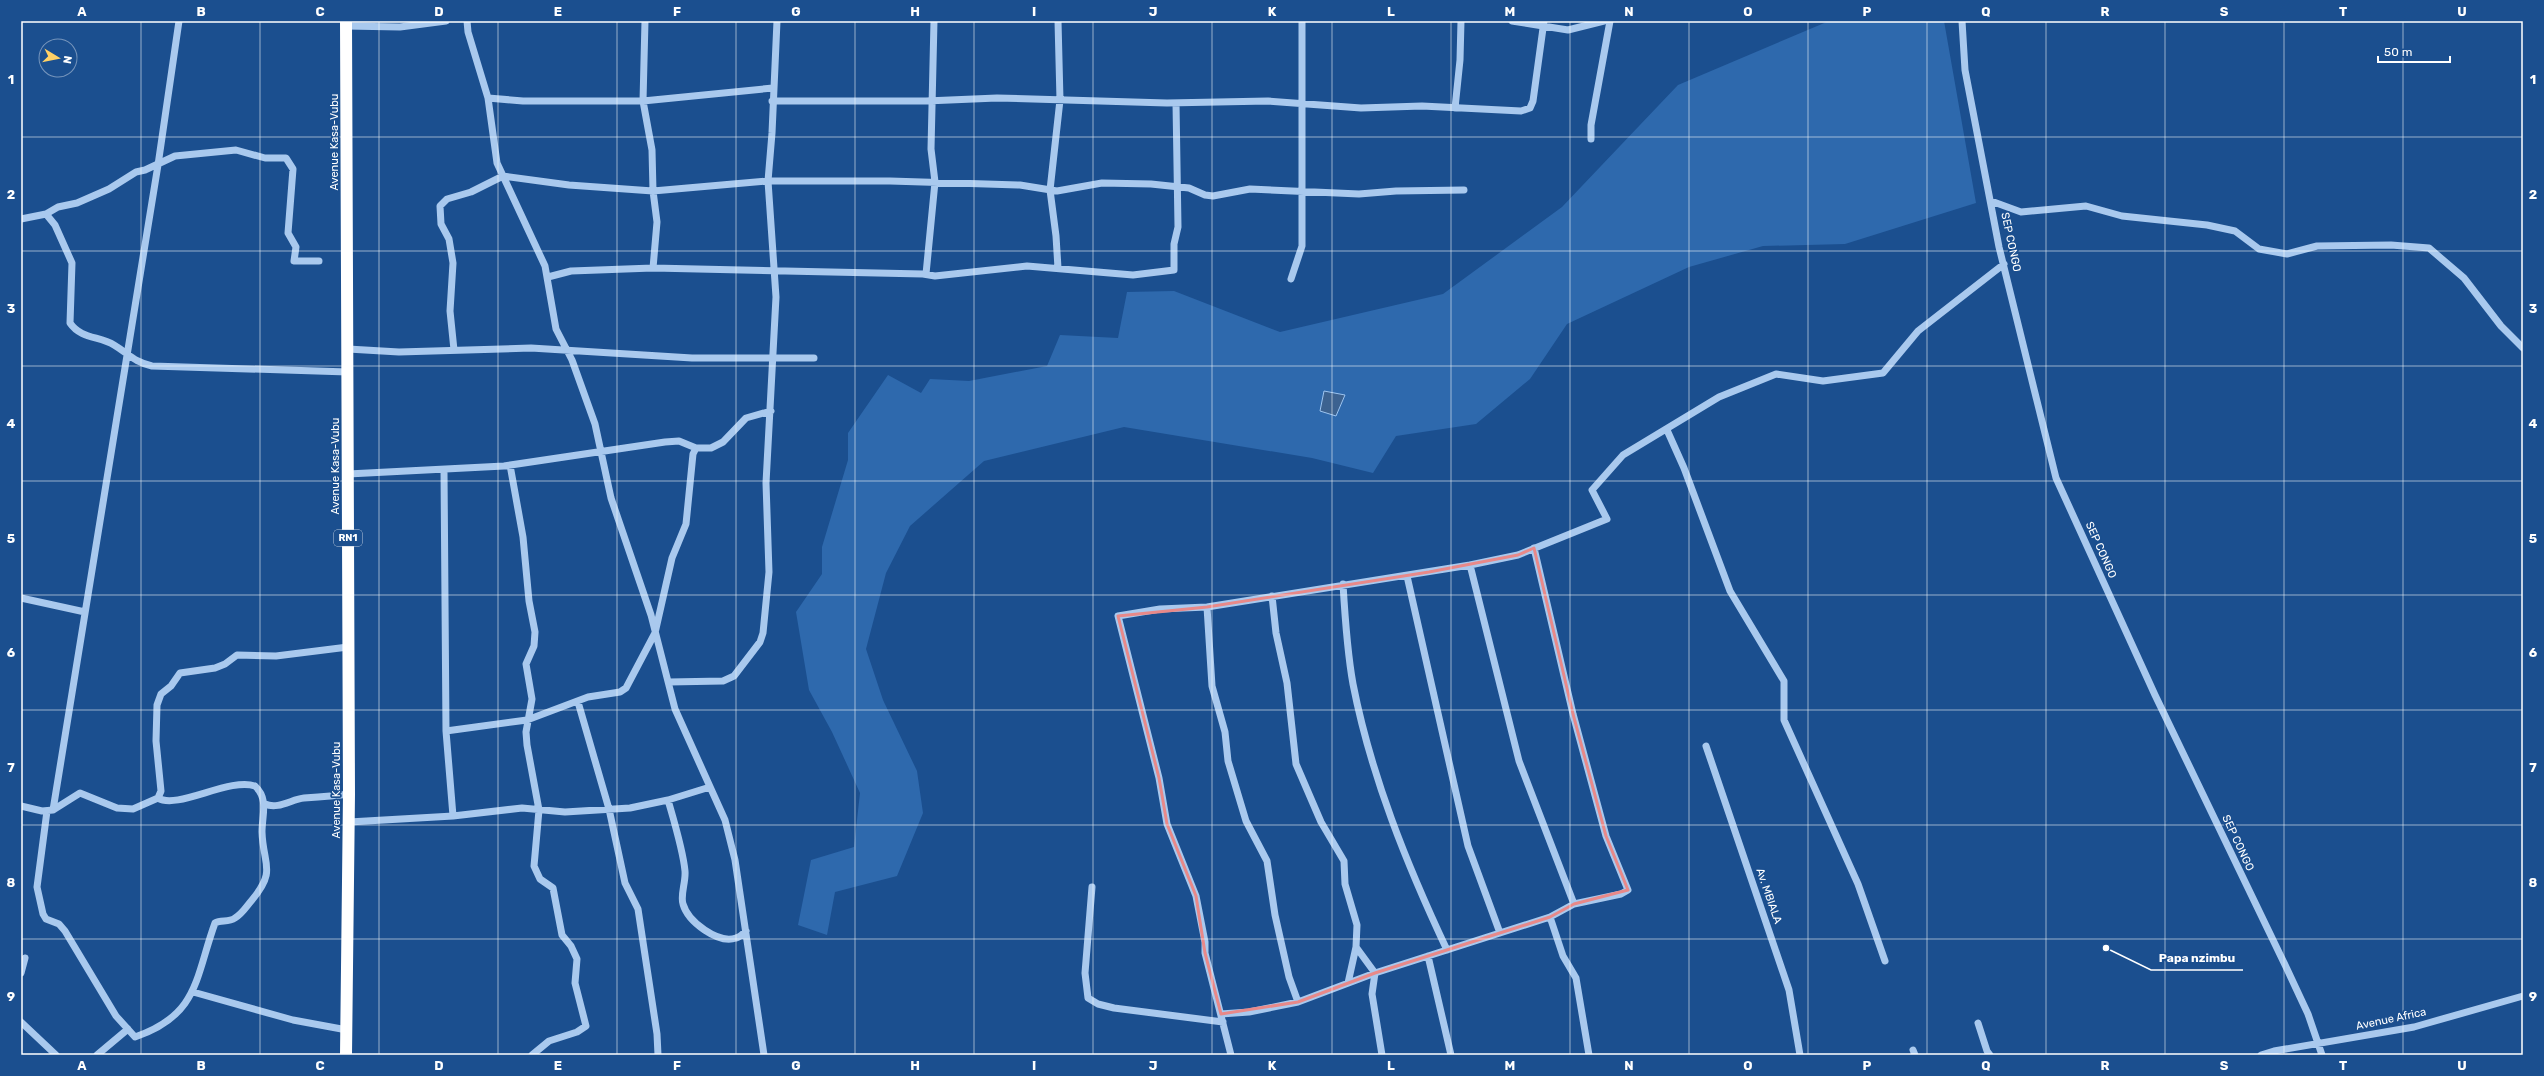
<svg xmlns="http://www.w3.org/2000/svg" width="2544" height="1076" font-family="Rubik,sans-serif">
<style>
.green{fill:#2e69ad}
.water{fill:#3c6290;stroke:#9cc4f0}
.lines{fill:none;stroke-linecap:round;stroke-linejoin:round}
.minor{stroke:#a9c9ee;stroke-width:7}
.highway{stroke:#fff;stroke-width:12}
.marked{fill:none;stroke:#e88989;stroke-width:3;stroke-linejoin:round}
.grid{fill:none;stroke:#fff;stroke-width:1;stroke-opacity:0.55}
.labels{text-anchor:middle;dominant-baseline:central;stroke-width:3.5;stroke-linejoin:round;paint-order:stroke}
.shield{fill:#1b4f8f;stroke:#bbcadd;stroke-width:1}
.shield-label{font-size:10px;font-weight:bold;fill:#fff}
.street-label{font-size:11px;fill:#fff;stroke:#1b4f8f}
.leader{fill:none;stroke:#fff;stroke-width:1.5}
.callout-dot{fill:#fff;stroke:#1b4f8f;stroke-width:1.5}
.callout-label{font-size:12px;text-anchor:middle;font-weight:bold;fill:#fff;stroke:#1b4f8f;stroke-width:3.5;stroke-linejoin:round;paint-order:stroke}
.neatline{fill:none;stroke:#fff;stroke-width:1.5}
.grid-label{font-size:13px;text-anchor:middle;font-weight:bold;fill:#fff}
</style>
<rect width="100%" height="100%" fill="#1b4f8f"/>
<path class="green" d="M1829,21H1944L1976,203L1845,244L1763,246L1689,267L1567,324L1530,379L1476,424L1396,436L1373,473L1312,458L1124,427L984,461L910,526L886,573L866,649L883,700L917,771L923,813L897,876L835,892L827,935L798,925L811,860L854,847L860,793L832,732L809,690L796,612L822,574V547L848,460V433L888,375L921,393L930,379L969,381L1047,366L1060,335L1118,338L1127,292L1174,291L1280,332L1443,294L1562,207L1678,85Z"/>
<path class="water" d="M1324,391L1345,395L1336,416L1320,411Z"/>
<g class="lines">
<path class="minor" d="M467,21L468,32L488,98L497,163L545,266L556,329L572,360L595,424L611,498L651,615L675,709L725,820L735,860L764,1055
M645,21L643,101L652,150L653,191L657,222L653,268
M1512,21L1568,30L1604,21
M1962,21L1965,70L1999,247L2056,478L2155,695L2287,969L2308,1014L2322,1055
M346,26L400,27L446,21
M488,98L523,101H643L773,88
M772,101H926L997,98L1167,103L1268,101L1361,108L1422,106L1521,111L1530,108L1533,101L1544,21
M1455,108L1460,60L1461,21
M1591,139V125L1610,21
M1991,201L2021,212L2086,206L2122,216L2207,225L2235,231L2259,249L2287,254L2317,246L2391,245L2429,248L2464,278L2501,326L2523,348
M46,214L55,225L72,263L70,323C81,339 99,336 114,345C129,354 134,362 152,366L348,372
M21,219L46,214L58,207L77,203L109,189L136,172L145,170L175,156L236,150L265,158H286L293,169L288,233L296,247L294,261H319
M1058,268L1056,236L1050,190L1060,100L1058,21
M926,274L935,182L931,149L934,21
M548,277L571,271L653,268L923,274L935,276L1027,266L1133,275L1174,270V244L1178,227L1176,103
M1291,279L1302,246V21
M348,349L399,352L531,348L692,358H814
M454,350L450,311L453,263L449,239L441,224L440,206L447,199L471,192L503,176L569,185L653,191L768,181H890L1020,185L1057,191L1102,183L1151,184L1189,188L1205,195L1213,196L1250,189L1359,194L1396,191L1464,190
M1667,430L1684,468L1730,591L1784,681V720L1858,884L1885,961
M510,465L523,537L529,601L535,632L534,646L526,664L532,699L526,732L527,745L539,810L534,866L540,879L553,888L562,935L571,946L577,959L575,983L586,1026L577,1032L549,1041L532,1055
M444,470L446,731L453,816
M348,474L504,466L665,442L679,441L696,448H711L723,442L746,418L771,411
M1470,565L1519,761L1574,904
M1407,576L1468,846L1500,933
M1343,584C1345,618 1347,651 1353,684C1371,776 1407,865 1447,950
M1272,596L1276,633L1287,683L1296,764L1321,822L1344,861L1345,884L1357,925L1356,947L1375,973L1372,994L1382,1055
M21,598L85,612
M1207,607L1212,686L1225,732L1228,761L1246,821L1267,861L1275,915L1289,977L1298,1002
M669,682L723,681L734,676L760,642L763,633L769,572L766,483L776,297L768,181L772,133L777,21
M578,702L609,809L625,883L638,909L657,1034L658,1055
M446,731L527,720L588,697L620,692L626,688L655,633L672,558L686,524L693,454L696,448
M1706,746L1789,990L1800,1055
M668,800C674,821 683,850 685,871C686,882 680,895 683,904C688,922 718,944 736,938C740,937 743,934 746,931
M265,804C278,810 292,799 304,798C319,797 334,796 349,794
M21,806L42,811L53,810L80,793L117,808L133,809L158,798L161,791L156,741L157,705L161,694L171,686L180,673L215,668L225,664L237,655L276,656L348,647
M53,810L158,165L179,21
M47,811L37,887L43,914L46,919L59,924L65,931L116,1016L135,1037C199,1015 195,978 215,923C221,919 228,923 235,918C242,914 246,907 252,900C277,870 263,865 262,832C262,815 269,799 255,786C230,777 177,810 158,798
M349,822L453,816L522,808L565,812L630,808L668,800L710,787
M1092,887L1085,973L1088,998L1098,1004L1114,1008L1223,1022
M1550,917L1563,956L1576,978L1589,1055
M1428,956L1451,1055
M21,973L25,958
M1348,983L1356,947
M193,992L293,1020L347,1030
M1221,1014L1249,1012L1298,1002L1375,973L1550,917L1574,904L1621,894L1628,890L1606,836L1573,714L1534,548
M21,1022L56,1055
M1978,1023L1987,1051L1990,1055
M1913,1050L1915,1055
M97,1055L128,1029
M1231,1055L1205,953V942L1196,896L1167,824L1159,778L1118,616L1160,609L1207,607L1470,565L1518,555L1607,519L1592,490L1623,455L1719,397L1776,374L1823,381L1883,373L1918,331L2004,264
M2261,1055L2274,1051L2414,1027L2523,996"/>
<path class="highway" d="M346,21L349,794L346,1055"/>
</g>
<path class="marked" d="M1534,548L1573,714L1606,836L1628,890L1574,904L1550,917L1375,973L1298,1002L1221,1014L1205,953L1196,896L1167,824L1159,778L1118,616L1207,607L1429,572L1518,555Z"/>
<path class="grid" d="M141,21V1055M260,21V1055M379,21V1055M498,21V1055M617,21V1055M736,21V1055M855,21V1055M974,21V1055M1093,21V1055M1212,21V1055M1332,21V1055M1451,21V1055M1570,21V1055M1689,21V1055M1808,21V1055M1927,21V1055M2046,21V1055M2165,21V1055M2284,21V1055M2403,21V1055M21,137H2523M21,251H2523M21,366H2523M21,481H2523M21,595H2523M21,710H2523M21,825H2523M21,939H2523"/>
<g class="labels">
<rect class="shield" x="334" y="530" width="28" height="16" rx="3"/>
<g class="shield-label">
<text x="348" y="538">RN1</text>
</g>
<g class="street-label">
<text transform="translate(334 142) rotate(-90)">Avenue Kasa-Vubu</text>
<text transform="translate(2011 242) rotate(78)">SEP CONGO</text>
<text transform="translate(335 466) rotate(-90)">Avenue Kasa-Vubu</text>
<text transform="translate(2101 550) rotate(66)">SEP CONGO</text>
<text transform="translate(336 790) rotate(-90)">Avenue Kasa-Vubu</text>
<text transform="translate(2238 843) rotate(65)">SEP CONGO</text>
<text transform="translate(1769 896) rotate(71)">Av. MBIALA</text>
<text transform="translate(2391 1019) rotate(-12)">Avenue Africa</text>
</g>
</g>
<path class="leader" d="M2106 948L2151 970H2243"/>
<circle class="callout-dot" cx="2106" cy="948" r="4"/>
<g class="callout-label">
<text x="2197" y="962">Papa nzimbu</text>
</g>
<rect width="2544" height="1076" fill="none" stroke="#1b4f8f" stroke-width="44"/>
<g transform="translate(58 58) rotate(100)"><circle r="19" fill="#1b4f8f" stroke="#7695bc"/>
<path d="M0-3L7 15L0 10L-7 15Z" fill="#ffd166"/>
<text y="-6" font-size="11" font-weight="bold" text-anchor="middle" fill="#ffffff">N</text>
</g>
<path d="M2378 56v6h72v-6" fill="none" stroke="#ffffff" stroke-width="2"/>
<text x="2384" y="56" font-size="12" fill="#ffffff" stroke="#1b4f8f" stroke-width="3" paint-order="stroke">50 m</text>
<rect x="22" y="22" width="2500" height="1032" class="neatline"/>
<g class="grid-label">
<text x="82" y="16">A</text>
<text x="201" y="16">B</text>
<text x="320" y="16">C</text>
<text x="439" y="16">D</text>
<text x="558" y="16">E</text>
<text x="677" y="16">F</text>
<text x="796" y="16">G</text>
<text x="915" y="16">H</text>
<text x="1034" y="16">I</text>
<text x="1153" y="16">J</text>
<text x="1272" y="16">K</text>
<text x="1391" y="16">L</text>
<text x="1510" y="16">M</text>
<text x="1629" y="16">N</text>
<text x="1748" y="16">O</text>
<text x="1867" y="16">P</text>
<text x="1986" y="16">Q</text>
<text x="2105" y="16">R</text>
<text x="2224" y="16">S</text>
<text x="2343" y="16">T</text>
<text x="2462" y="16">U</text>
<text x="11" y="84">1</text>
<text x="2533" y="84">1</text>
<text x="11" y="199">2</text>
<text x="2533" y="199">2</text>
<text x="11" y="313">3</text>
<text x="2533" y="313">3</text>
<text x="11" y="428">4</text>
<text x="2533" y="428">4</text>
<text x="11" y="543">5</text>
<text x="2533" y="543">5</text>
<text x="11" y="657">6</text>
<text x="2533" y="657">6</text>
<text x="11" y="772">7</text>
<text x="2533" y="772">7</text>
<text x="11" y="887">8</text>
<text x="2533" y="887">8</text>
<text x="11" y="1001">9</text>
<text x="2533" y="1001">9</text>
<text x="82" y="1070">A</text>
<text x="201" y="1070">B</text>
<text x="320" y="1070">C</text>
<text x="439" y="1070">D</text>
<text x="558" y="1070">E</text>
<text x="677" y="1070">F</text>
<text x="796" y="1070">G</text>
<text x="915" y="1070">H</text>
<text x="1034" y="1070">I</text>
<text x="1153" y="1070">J</text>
<text x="1272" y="1070">K</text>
<text x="1391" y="1070">L</text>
<text x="1510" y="1070">M</text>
<text x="1629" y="1070">N</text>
<text x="1748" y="1070">O</text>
<text x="1867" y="1070">P</text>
<text x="1986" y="1070">Q</text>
<text x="2105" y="1070">R</text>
<text x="2224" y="1070">S</text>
<text x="2343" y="1070">T</text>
<text x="2462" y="1070">U</text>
</g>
</svg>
